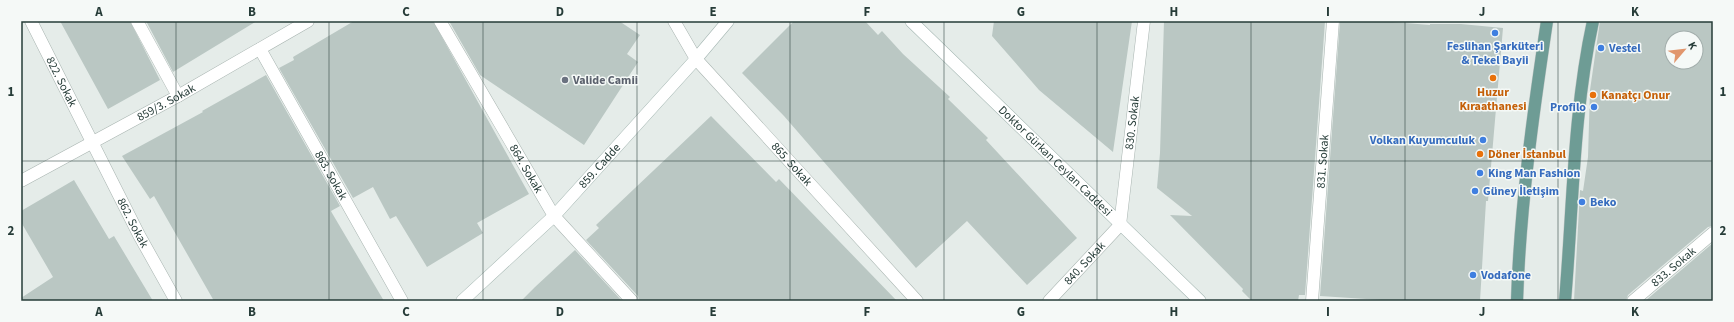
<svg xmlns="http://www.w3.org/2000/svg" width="1734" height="322" font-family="'Source Sans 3',sans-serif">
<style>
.building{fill:#bac7c3;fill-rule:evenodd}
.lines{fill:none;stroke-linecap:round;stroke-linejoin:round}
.street-casing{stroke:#a8b4b0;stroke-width:13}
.secondary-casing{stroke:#a4b6b2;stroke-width:13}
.primary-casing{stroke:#c2c8c7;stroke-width:13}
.street{stroke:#fff;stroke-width:12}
.secondary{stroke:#fff;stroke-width:12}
.primary{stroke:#6e9c95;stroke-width:12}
.grid{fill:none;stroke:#263c38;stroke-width:1;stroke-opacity:0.55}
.shop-dot{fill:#3f7fe0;stroke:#f5f9f7;stroke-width:1.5}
.food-dot{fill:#e8710a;stroke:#f5f9f7;stroke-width:1.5}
.worship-dot{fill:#6b7280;stroke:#f5f9f7;stroke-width:1.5}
.labels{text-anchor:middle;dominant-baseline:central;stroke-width:3;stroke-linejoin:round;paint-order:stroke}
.shop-label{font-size:12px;font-weight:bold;fill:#366cbe;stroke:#f5f9f7;text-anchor:start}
.worship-label{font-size:12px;font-weight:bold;fill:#5b616d;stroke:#f5f9f7;text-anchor:start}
.street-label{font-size:12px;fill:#263c38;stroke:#f5f9f7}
.food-label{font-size:12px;font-weight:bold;fill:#c56008;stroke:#f5f9f7;text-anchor:start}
.neatline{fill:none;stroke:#263c38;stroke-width:1.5}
.grid-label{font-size:13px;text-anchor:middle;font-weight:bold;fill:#263c38}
</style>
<rect width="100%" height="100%" fill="#e5ece9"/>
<path class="building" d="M60,21H130L160,80L108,109Z
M146,21H257L173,72Z
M354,21H433L529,194L477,223L483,233L427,267L396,216L390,219L373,187L353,198L279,68L294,60L293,57Z
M449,21H619L640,35L627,54L638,62L584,145L480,75Z
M794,21H865L878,35L882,31L903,54L950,97L948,99L988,138L986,140L1077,238L1027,285L967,221L916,268L784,116L742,73Z
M994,21H1132L1113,152L1039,90L992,36Z
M1164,21H1325L1305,295H1299L1298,301H1252L1242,291L1243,289L1170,215L1192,216L1157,188L1160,153Z
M1340,21H1380L1430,25V24H1461L1503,28L1488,201H1486L1480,301H1397L1320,296Z
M1600,21H1713V226L1708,227L1628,295L1626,301H1574L1580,190L1583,191L1588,157L1590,90ZM1672,38H1696V62H1672Z
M266,75L340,206L331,211L332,213L384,301H214L154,196L150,199L122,156L203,112L202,111Z
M711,116L776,182L779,179L897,301H639L638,296L586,240L599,228L596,225Z
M74,180L109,239L114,236L153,301H21V298L53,277L21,222V211Z
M1713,243V301H1645Z
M575,250L622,301H521L535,287Z"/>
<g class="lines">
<g class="street-casing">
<g id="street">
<path id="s1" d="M31,21L139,235L176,301"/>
<path d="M137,21L178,96"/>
<path id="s2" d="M440,21L554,216L632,301"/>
<path id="s3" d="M674,21L696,59L917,301"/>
<path id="s4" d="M260,49L402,301"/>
<path id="s5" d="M21,181L178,96L308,21"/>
<path id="s6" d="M1049,301L1120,225L1144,21"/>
<path id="s7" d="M1312,301L1333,21"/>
<path id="s8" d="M1633,301L1713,233"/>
</g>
</g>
<g class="secondary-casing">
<g id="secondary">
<path id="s9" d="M911,21L1200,301"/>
<path id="s10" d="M462,301L554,216L696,59L728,21"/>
</g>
</g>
<g class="primary-casing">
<path id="primary" d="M1517,301C1520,207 1533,114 1547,21
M1565,301C1573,208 1573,113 1593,21"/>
</g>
<use href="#street" class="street"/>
<use href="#secondary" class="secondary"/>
<use href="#primary" class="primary"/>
</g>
<path class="grid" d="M176,21V301M329,21V301M483,21V301M637,21V301M790,21V301M944,21V301M1097,21V301M1251,21V301M1405,21V301M1558,21V301M21,161H1713"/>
<g class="shop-dot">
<circle cx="1495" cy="33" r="4"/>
<circle cx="1601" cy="48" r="4"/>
<circle cx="1594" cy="107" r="4"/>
<circle cx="1483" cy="140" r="4"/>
<circle cx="1480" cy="173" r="4"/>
<circle cx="1475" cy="191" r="4"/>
<circle cx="1582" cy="202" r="4"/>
<circle cx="1473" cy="275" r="4"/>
</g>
<g class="food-dot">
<circle cx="1493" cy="78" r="4"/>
<circle cx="1593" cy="95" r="4"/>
<circle cx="1480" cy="154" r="4"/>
</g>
<circle class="worship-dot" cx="565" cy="80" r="4"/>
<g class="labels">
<g class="shop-label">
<text x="1495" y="46" text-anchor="middle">Feslihan Şarküteri<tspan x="1495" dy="14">&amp; Tekel Bayii</tspan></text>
<text x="1609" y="48">Vestel</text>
<text x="1586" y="107" text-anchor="end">Profilo</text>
<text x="1475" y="140" text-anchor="end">Volkan Kuyumculuk</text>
<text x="1488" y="173">King Man Fashion</text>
<text x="1483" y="191">Güney İletişim</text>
<text x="1590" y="202">Beko</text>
<text x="1481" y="275">Vodafone</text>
</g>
<g class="worship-label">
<text x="573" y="80">Valide Camii</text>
</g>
<g class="street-label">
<text stroke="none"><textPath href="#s1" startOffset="68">822. Sokak</textPath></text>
<text stroke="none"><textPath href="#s5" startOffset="165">859/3. Sokak</textPath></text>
<text stroke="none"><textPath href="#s6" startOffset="207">830. Sokak</textPath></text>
<text stroke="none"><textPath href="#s7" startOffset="140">831. Sokak</textPath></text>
<text stroke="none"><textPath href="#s9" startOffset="201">Doktor Gürkan Ceylan Caddesi</textPath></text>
<text stroke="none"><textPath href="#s3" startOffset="186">865. Sokak</textPath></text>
<text stroke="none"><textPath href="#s10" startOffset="193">859. Cadde</textPath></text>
<text stroke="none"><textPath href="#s2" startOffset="171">864. Sokak</textPath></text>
<text stroke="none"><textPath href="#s4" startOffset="145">863. Sokak</textPath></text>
<text stroke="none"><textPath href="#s1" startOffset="226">862. Sokak</textPath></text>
<text stroke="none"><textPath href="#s6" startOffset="52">840. Sokak</textPath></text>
<text stroke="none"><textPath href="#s8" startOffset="53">833. Sokak</textPath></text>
</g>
<g class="food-label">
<text x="1493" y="92" text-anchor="middle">Huzur<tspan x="1493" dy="14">Kıraathanesi</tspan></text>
<text x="1601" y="95">Kanatçı Onur</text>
<text x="1488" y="154">Döner İstanbul</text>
</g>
</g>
<rect width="1734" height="322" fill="none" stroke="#f5f9f7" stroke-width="44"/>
<g transform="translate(1684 50) rotate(62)"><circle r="19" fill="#f5f9f7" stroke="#a2adab"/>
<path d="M0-3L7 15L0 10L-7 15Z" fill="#e1966d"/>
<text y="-6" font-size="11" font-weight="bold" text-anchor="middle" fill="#263c38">K</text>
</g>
<rect x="22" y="22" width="1690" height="278" class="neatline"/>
<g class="grid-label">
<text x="99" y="16">A</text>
<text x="252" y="16">B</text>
<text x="406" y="16">C</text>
<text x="560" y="16">D</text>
<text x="713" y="16">E</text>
<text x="867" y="16">F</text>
<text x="1021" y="16">G</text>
<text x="1174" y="16">H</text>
<text x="1328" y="16">I</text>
<text x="1482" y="16">J</text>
<text x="1635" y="16">K</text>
<text x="11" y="96">1</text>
<text x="1723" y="96">1</text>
<text x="11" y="235">2</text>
<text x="1723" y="235">2</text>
<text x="99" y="316">A</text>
<text x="252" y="316">B</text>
<text x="406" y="316">C</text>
<text x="560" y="316">D</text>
<text x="713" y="316">E</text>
<text x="867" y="316">F</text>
<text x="1021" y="316">G</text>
<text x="1174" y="316">H</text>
<text x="1328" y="316">I</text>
<text x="1482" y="316">J</text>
<text x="1635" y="316">K</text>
</g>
</svg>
